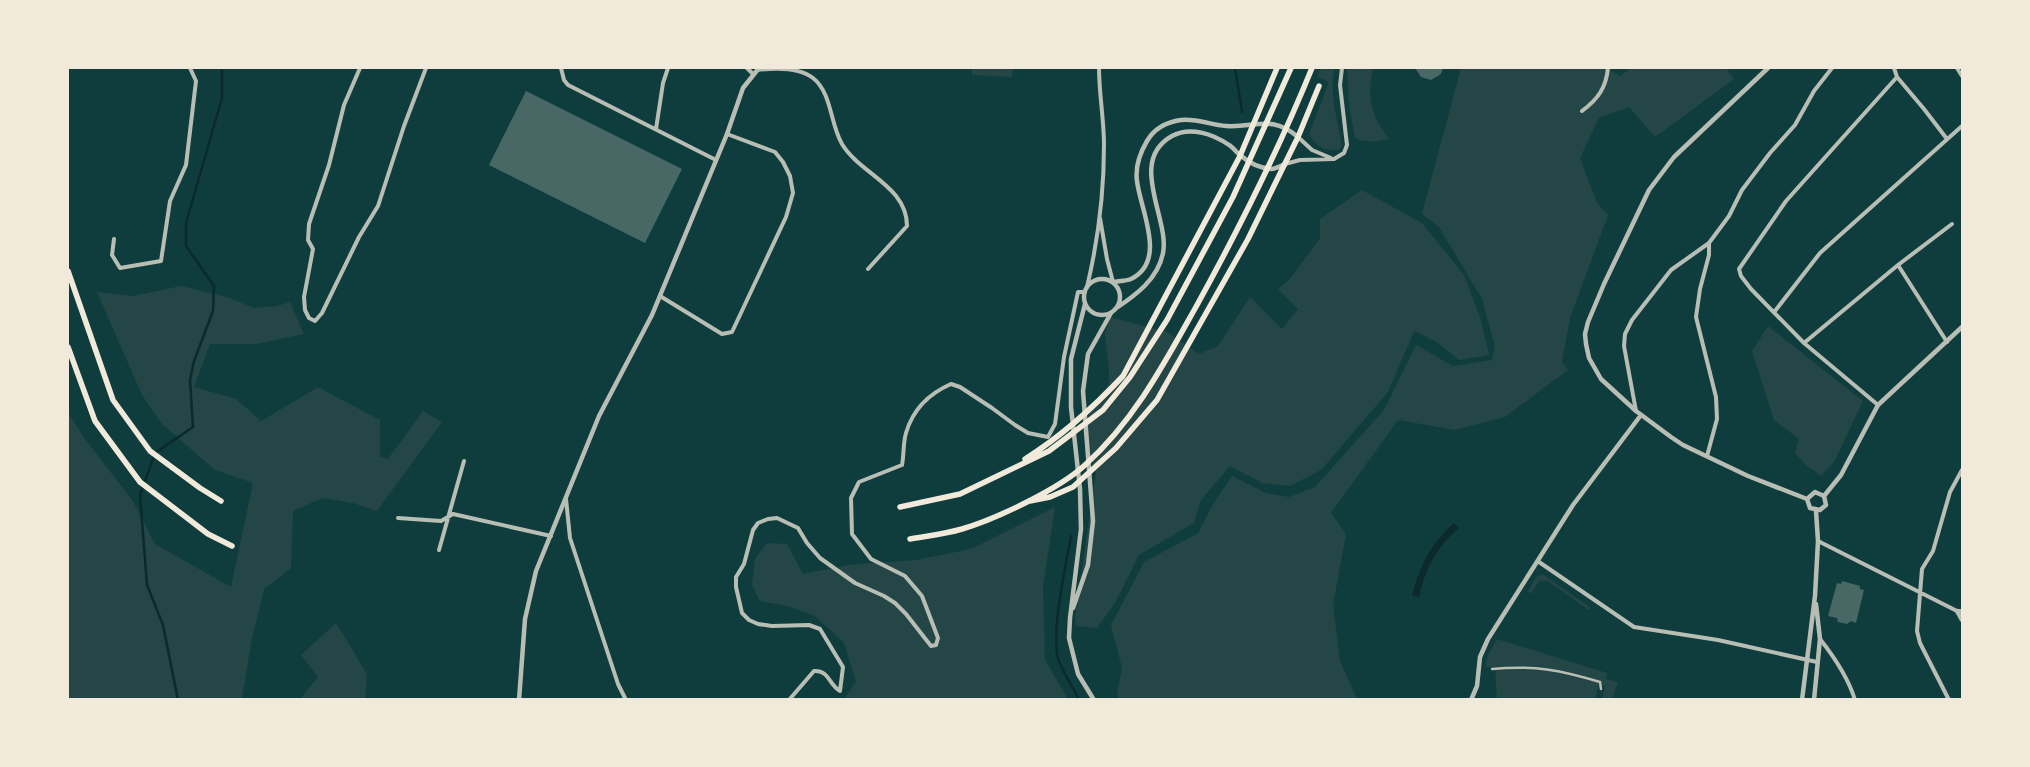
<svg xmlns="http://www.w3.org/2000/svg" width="2030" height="767" font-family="Spectral,serif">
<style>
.green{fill:#244646}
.water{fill:#0a2a2b}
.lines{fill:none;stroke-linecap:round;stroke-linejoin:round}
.stream{stroke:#0a2a2b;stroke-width:2.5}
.building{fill:#486865}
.pedestrian{stroke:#b8beb3;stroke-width:2.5}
.minor{stroke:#b8beb3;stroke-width:4}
.tertiary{stroke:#b8beb3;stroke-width:4.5}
.primary{stroke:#f1e9da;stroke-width:5.5}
</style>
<rect width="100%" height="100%" fill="#0f3d3e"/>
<path class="green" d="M972,68H1013L1012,77L972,75Z
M1321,68H1335C1328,92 1338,121 1342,146L1338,150C1324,151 1315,146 1309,134L1329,82L1317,77Z
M1347,68H1373C1367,99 1370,113 1389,139C1377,141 1366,144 1355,138L1349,106Z
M1461,68H1606L1620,76L1631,68H1726L1734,79L1655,137L1629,107L1599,118L1580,158L1597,203L1608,215L1570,318L1562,362L1568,370L1505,417L1455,430L1398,420L1331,513L1346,534L1333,605L1340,661L1357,699H1119L1117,693L1122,668L1111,625L1144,562L1198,533L1212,506L1232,476L1266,493L1289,497L1315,487L1384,410L1416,345L1453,366L1492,360L1495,347L1482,299L1439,227L1422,214Z
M1362,190L1422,223L1464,275L1481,320L1489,355L1459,360L1437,342L1414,331L1388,392L1321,470L1290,486L1262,483L1230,466L1201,500L1194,523L1139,555L1115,603L1097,628L1076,626L1075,616L1096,473L1083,432L1095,401L1109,384V372L1105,333L1110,317L1167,332L1199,354L1218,346L1250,297L1282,329L1298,309L1278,289L1290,279L1320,238V219Z
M181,286L230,298L254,308L277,306L290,302L304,334L256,344H210L194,387L236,399L261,421L318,387L380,420V457L388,459L423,411L442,422L377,511L353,503L322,498L293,511L291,568L264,589L251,643L242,699H68V413L85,439L133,501L155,544L231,587L253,483L215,470L162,424L142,395L97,292L133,296Z
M1768,326L1863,401L1834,462L1821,476L1806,465L1795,453L1799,439L1774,420L1752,351Z
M1055,507L1043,587L1045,660L1068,699H844L856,682L844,643L815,616L787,606L760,601L752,585L755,559L767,543L787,544L803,574L849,565L916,560L971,549Z
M1544,575L1591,608L1589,610L1548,581H1539L1531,594L1528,591L1537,576Z
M336,623L367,674L365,699H300L318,677L301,655Z
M1497,639L1607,673L1606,679L1618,682L1612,699H1602L1605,686L1599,684L1595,699H1497L1495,667H1485L1488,655Z"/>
<path class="water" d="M1454,523L1459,528C1437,546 1425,570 1419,597L1412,596C1419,567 1431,543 1454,523Z"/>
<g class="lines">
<path class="stream" d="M1235,68L1242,112
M1071,536C1066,565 1051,631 1058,658C1062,672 1073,686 1079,700
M178,700L163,625L147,585L140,495L155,453L193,427L190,380L194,361L213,311L214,286L186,246V223L222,98V68"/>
</g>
<path class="building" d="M1415,68H1443L1441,74L1431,80L1421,77Z
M526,91L682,169L645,243L489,165Z
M1842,581L1860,586V589L1864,590L1856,623L1851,621L1847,624L1838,622L1837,618L1828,616L1837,583L1841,584Z"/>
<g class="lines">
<path class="pedestrian" d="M1492,669C1534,665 1560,670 1600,682L1601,689"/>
<path class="minor" d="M360,68L344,105L329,165L309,224L308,240L313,249L304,297L305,310L309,318L315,321L322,313L359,237L378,206L404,126L426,68
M561,68L564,80L568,85L716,160
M747,68L753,74
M1894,68L1897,77L1924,109L1947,139
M1957,68L1962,76
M757,70C774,68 799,67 813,78C832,93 830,124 842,144C860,174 907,186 907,226L868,269
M1582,111C1598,99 1606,88 1608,68
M656,129L663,83L668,68
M1298,137L1312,150L1331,158
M1285,164L1300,160L1334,159L1344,153L1347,145L1340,85L1342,68
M1100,218L1107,259L1113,282
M114,239L112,255L120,268L161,261L170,201L186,165L196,81L190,68
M1898,265L1947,342
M1087,287C1098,241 1104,192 1104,145C1104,119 1099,94 1099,68
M660,296L722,334L732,332L786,217L793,193L790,176L783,162L775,152L727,134
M1775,311L1820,253L1962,126
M1804,343L1898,265L1952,224
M1878,405L1804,343L1751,289L1741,276L1739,269L1786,201L1897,77
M1636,411L1624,346L1625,334L1632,320L1671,270L1709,243L1729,216L1742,190L1770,153L1795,125L1814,91L1832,68
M1707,456L1717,419L1716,397L1696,317L1700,289L1709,255V243
M566,499L570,538L618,684L626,700
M398,518L441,521L453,514L551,536
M1818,541L1957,611H1962
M439,550L464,461
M1539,562L1634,627L1718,640L1817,662
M1820,639C1835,658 1848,677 1855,700
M789,700L814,671C829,670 829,685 840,691L843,667L820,629L809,625L772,626L758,624L749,620L742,613L736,587V577L744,564L753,530L758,523L768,519L777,518L798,528L807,543L820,558L855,583L884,596L895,603L906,614L931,646L936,645L938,638L922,596L905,576L871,559L852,534L851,498L859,482L902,465C904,455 903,443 906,433C913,409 928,394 951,384L960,387L992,408L1015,425L1028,433L1048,437L1055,424L1064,357L1078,292H1085
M1949,700L1920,643L1917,631L1922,569L1933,551L1950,492L1962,470"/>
<path class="tertiary" d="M1768,68L1674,157L1649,190L1604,284L1588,322L1585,334L1586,344L1589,358L1601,379L1636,411L1671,437L1683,445L1748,476L1807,499
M1084 297a18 18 0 1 1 36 0a18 18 0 1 1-36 0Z
M1113,282C1119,281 1126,281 1131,279C1168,261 1140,209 1137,181C1135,167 1140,153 1147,141C1154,129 1167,122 1181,120C1196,118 1211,125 1226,126C1255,128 1271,114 1298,137
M1085,304L1071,359V407L1080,489L1081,529L1070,618L1069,638L1078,674L1094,700
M1115,309C1136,295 1158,279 1163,253C1170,219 1127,161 1172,136C1190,126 1213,134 1229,145C1233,147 1236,152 1240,155C1248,162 1260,168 1271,169C1275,169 1281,166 1285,164
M1824,496L1841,475L1878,405L1962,327
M1807,499L1810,508L1820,510L1826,505L1824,496
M1807,499L1815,492L1824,496
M1073,608L1088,565L1093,521L1083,391L1088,354L1111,313
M1957,611L1962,620
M519,700L525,619L536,571L599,416L652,315L727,134L743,88L759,68
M1471,700L1477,686L1480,657L1488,639L1573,505L1641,415
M1802,700L1815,596L1818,541L1816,511
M1814,700L1820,639L1816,604"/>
<path class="primary" d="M68,271L113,400L150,451L200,488L221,501
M68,347L95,421L140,482L208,534L232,546
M1025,459C1062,436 1093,408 1123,376L1240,156L1277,68
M1030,501L1050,497L1073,487L1116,448L1157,400L1248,239L1298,137L1319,86
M900,507L960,494L1049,451L1103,410L1130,377L1167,320L1233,197L1291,68
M910,539C927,536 945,534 962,529C996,519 1059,489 1085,465C1135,420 1165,362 1197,305C1240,227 1279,149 1312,68"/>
</g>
<rect width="2030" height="767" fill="none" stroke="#f1e9da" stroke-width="138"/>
</svg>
